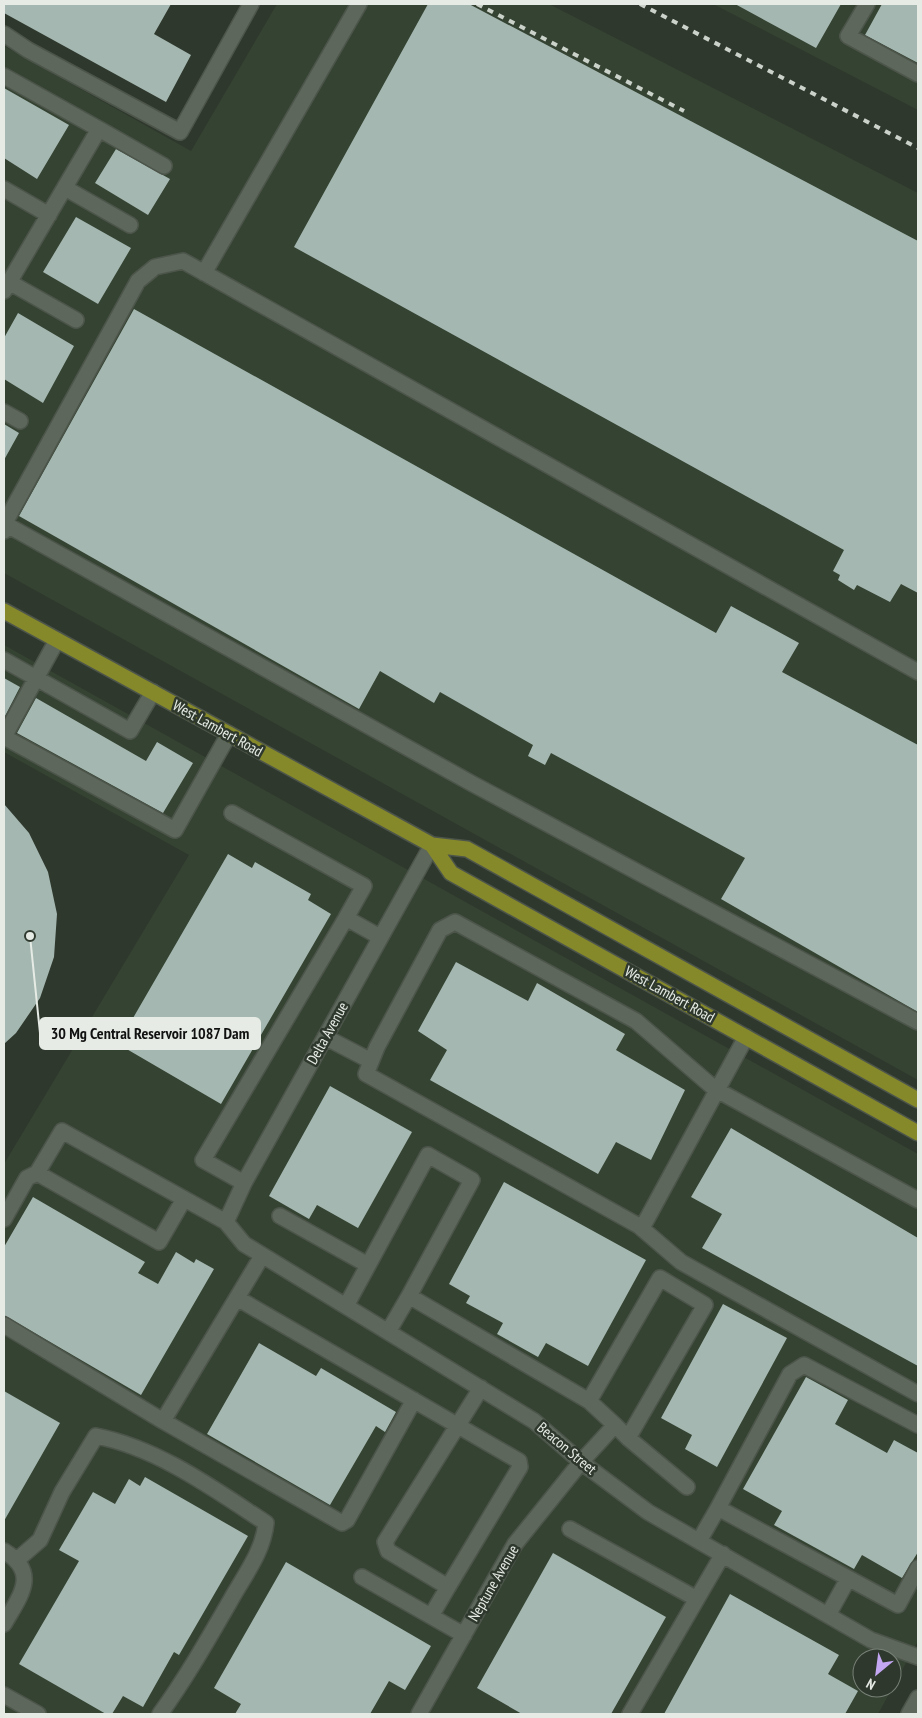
<svg xmlns="http://www.w3.org/2000/svg" width="922" height="1718" font-family="'PT Sans Narrow',sans-serif">
<style>
.built{fill:#354332;fill-rule:evenodd}
.building{fill:#a4b7b1}
.lines{fill:none;stroke-linecap:round;stroke-linejoin:round}
.minor-casing{stroke:#4d554b;stroke-width:18}
.major-casing{stroke:#4d554b;stroke-width:18}
.minor{stroke:#5d675b;stroke-width:15}
.major{stroke:#86892a;stroke-width:15}
.rail{stroke:#cbd2ca;stroke-width:4;stroke-dasharray:6 6;stroke-linecap:butt}
.labels{text-anchor:middle;dominant-baseline:central;stroke-width:5;stroke-linejoin:round;paint-order:stroke}
.street-label{font-size:15px;fill:#e6ece5;stroke:#2f382d}
.leader{fill:none;stroke:#e6ece5;stroke-width:2}
.callout-dot{fill:#e6ece5;stroke:#2f382d;stroke-width:2}
.callout{fill:#e6ece5;stroke:#e6ece5;stroke-width:2}
.callout-label{font-size:16px;text-anchor:middle;font-weight:bold;fill:#111}
</style>
<rect width="100%" height="100%" fill="#2f382d"/>
<path class="built" d="M277,4H549L918,193V1080L4,573V46L191,151Z
M713,4H918V110Z
M4,645L918,1154V1641L878,1714H4V1164L189,855L4,752ZM862,1658H892V1688H862Z"/>
<path class="building" d="M4,4H171L154,34L191,55L166,102L4,13Z
M428,4H469L918,241V593L901,584L890,602L857,585L854,590L838,580L840,575L833,571L844,550L294,247Z
M735,4H841L816,48Z
M882,4H918V63L865,35Z
M4,88L69,125L37,179L4,158Z
M116,149L170,179L148,215L95,183Z
M76,217L131,248L98,304L43,272Z
M134,309L716,633L731,606L799,643L782,672L918,745V1012L721,899L745,858L551,753L545,765L528,756L533,745L440,692L434,703L380,671L359,709L19,516Z
M18,313L74,346L43,403L4,379V338Z
M4,424L19,433L4,460Z
M4,678L20,687L4,718Z
M36,698L146,761L157,742L193,763L163,813L17,733Z
M4,804L29,833L48,872L57,914L54,957L40,998L16,1033L4,1044Z
M228,854L252,868L255,862L311,894L308,900L331,914L221,1104L118,1044Z
M456,962L528,1001L537,983L625,1034L616,1050L685,1090L651,1160L616,1142L598,1174L430,1080L447,1050L418,1031Z
M330,1086L412,1132L358,1228L317,1205L309,1219L269,1196Z
M731,1128L918,1238V1366L702,1248L722,1214L691,1197Z
M504,1182L646,1260L588,1366L546,1343L538,1357L497,1334L503,1323L466,1303L470,1296L449,1284Z
M33,1197L145,1262L138,1273L158,1284L176,1252L194,1263L196,1259L214,1269L141,1395L4,1315V1247Z
M723,1304L787,1338L717,1467L685,1449L692,1435L661,1418Z
M259,1343L316,1376L321,1368L396,1412L385,1432L376,1426L330,1505L207,1434Z
M806,1377L848,1400L835,1424L887,1453L894,1440L918,1453V1552L902,1578L862,1555L854,1569L774,1525L782,1511L743,1489Z
M4,1391L60,1423L4,1521Z
M145,1477L248,1536L179,1655L174,1652L143,1707L123,1696L112,1714H106L19,1664L79,1561L59,1550L93,1492L115,1504L129,1479L140,1486Z
M553,1553L666,1617L611,1714H522L477,1688Z
M286,1562L431,1646L405,1690L389,1681L370,1714H235L241,1704L214,1688Z
M730,1594L839,1655L828,1674L858,1691L845,1714H664Z"/>
<g class="lines">
<g class="minor-casing">
<path id="minor" d="M867,4L848,36L918,74
M4,34L28,50L180,132L251,4
M4,76L99,129L4,291
M99,129L164,166
M65,188L130,225
M4,189L49,215
M204,273L359,4
M9,282L76,320
M4,412L20,421
M7,525L471,783L918,1022
M4,531L7,519L138,281L155,267L183,261L918,672
M4,660L130,731L153,692
M4,737L175,830L229,734
M4,737L57,640
M232,813L364,886L346,918L380,937
M325,1037L371,1061
M244,1183L203,1160L346,918
M184,1199L159,1242L37,1173L62,1131L226,1222L244,1244L534,1421L581,1462L648,1512L871,1640L918,1657
M918,1200L715,1089L636,1021L455,922L440,930L377,1047L366,1074L639,1226L681,1262L918,1394
M280,1216L368,1265
M4,1219L27,1178L37,1173
M226,1222L244,1183L432,845
M642,1228L746,1037
M237,1298L519,1461L520,1467L448,1587L388,1551L385,1542L481,1388
M346,1306L428,1155L472,1180L409,1296
M4,1325L163,1421L262,1256
M388,1332L409,1296L589,1401L615,1425L581,1462L515,1544L419,1714
M589,1401L660,1278L705,1305L628,1438L615,1425
M163,1421L342,1523L347,1520L414,1400
M628,1438L687,1487
M718,1508L790,1374L804,1365L918,1425
M570,1529L697,1599
M699,1541L718,1508L898,1605L918,1568
M4,1551C40,1573 20,1596 4,1624
M17,1560L40,1540L62,1492L96,1436C158,1448 214,1489 266,1523C263,1553 243,1577 229,1603C207,1641 186,1678 160,1714
M362,1577L464,1635
M828,1615L848,1579
M431,1616L448,1587
M4,1695L38,1714
M630,1714L723,1554
M909,1714L918,1698"/>
</g>
<g class="major-casing">
<path id="major" d="M4,611L432,845L467,849L918,1100
M432,845L451,873L918,1133"/>
</g>
<use href="#minor" class="minor"/>
<use href="#major" class="major"/>
<path class="rail" d="M477,4L684,111
M640,4L918,148"/>
</g>
<g class="labels">
<g class="street-label">
<text transform="translate(218 728) rotate(29)">West Lambert Road</text>
<text transform="translate(670 994) rotate(29)">West Lambert Road</text>
<text transform="translate(327 1033) rotate(-61)">Delta Avenue</text>
<text transform="translate(567 1448) rotate(40)">Beacon Street</text>
<text transform="translate(493 1583) rotate(-60)">Neptune Avenue</text>
</g>
</g>
<path class="leader" d="M30 936L40 1033"/>
<circle class="callout-dot" cx="30" cy="936" r="5"/>
<rect class="callout" x="40" y="1018" width="220" height="31" rx="5"/>
<g class="callout-label">
<text x="150" y="1039">30 Mg Central Reservoir 1087 Dam</text>
</g>
<rect width="922" height="1718" fill="none" stroke="#e6ece5" stroke-width="10"/>
<g transform="translate(877 1673) rotate(209)"><circle r="24" fill="#2f382d" stroke="#788077"/>
<path d="M0-4L9 19L0 12L-9 19Z" fill="#c3a7f2"/>
<text y="-8" font-size="14" font-weight="bold" text-anchor="middle" fill="#e6ece5">N</text>
</g>
</svg>
